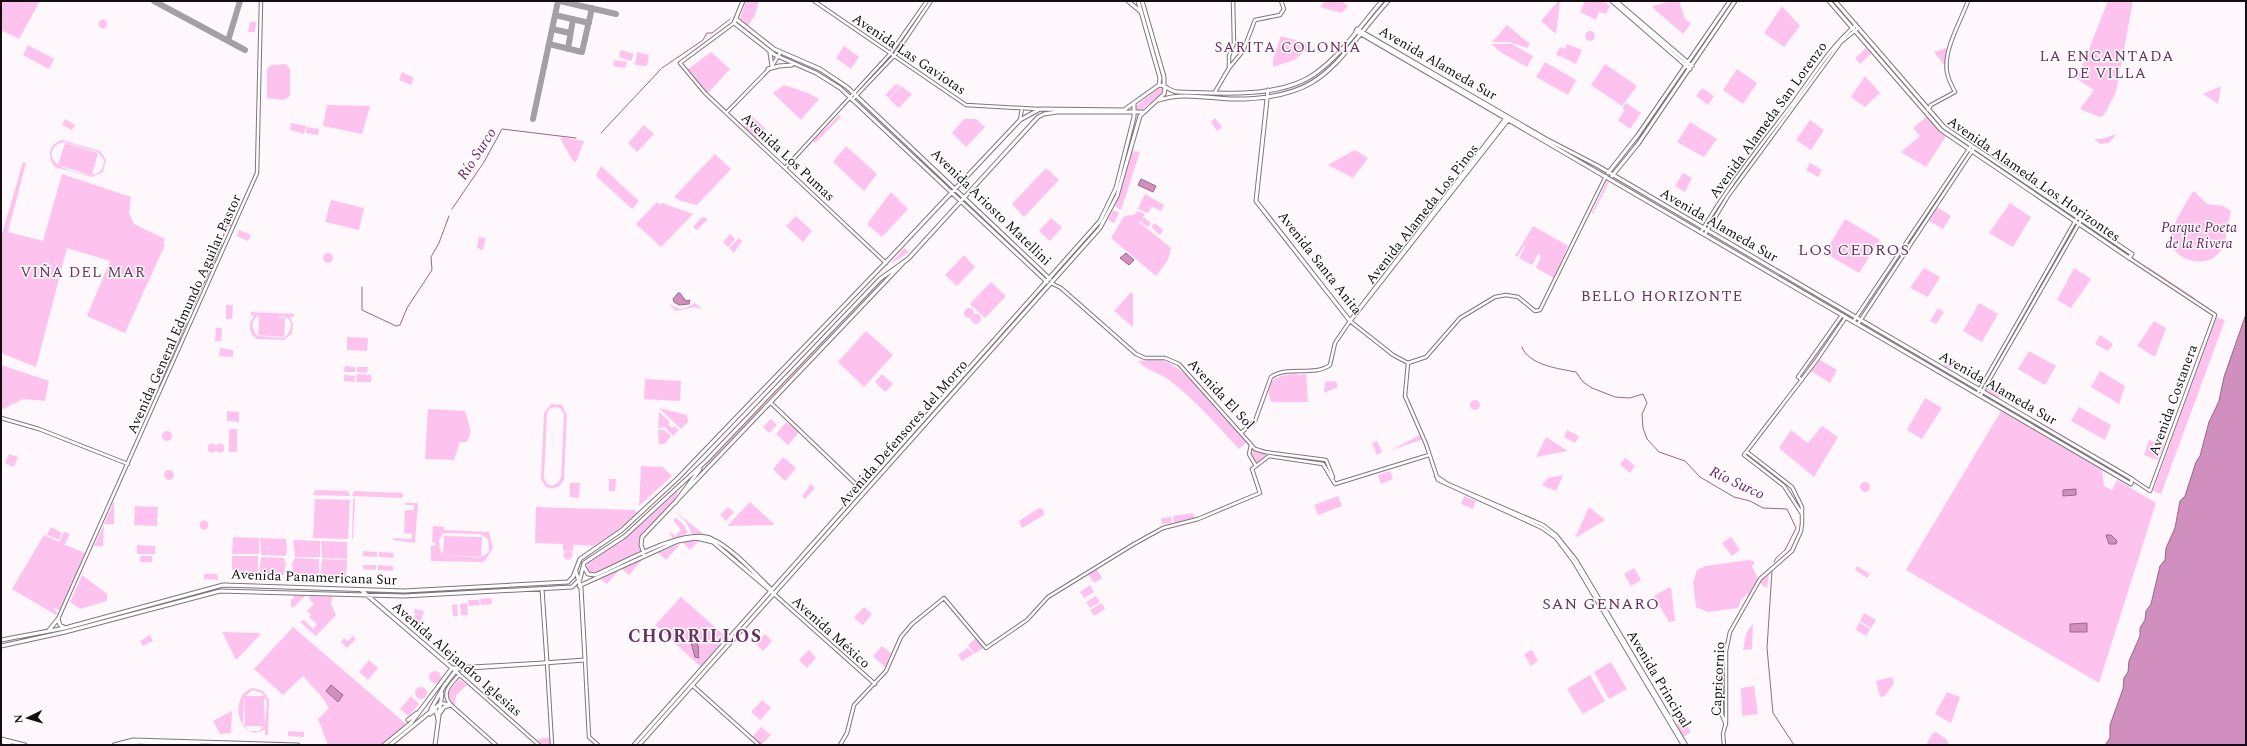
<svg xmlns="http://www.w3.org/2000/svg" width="2247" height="746" font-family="Spectral,serif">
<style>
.green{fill:#fdc3ee;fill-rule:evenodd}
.water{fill:#d08fbf;stroke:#97688b}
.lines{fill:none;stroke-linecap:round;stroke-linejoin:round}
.stream{stroke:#97688b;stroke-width:1}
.taxiway{stroke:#a59fa3;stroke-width:6}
.minor-casing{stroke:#7f757c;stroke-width:4.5}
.major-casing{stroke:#7f757c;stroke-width:5}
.minor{stroke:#fff;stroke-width:2.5}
.major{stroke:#fff;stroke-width:3}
.tram{stroke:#4c474a;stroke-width:1}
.labels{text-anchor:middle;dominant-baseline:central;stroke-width:3;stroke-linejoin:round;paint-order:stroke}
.street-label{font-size:14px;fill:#120e11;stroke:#fff}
.park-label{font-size:14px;font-style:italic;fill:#6d215f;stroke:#fff}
.neighbourhood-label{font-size:15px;letter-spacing:1px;fill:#6b325f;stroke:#fff}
.water-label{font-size:15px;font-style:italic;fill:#6b1f5d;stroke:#fff}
.quarter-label{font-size:16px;letter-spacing:1px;fill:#6b325f;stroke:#fff}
.district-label{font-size:18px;font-weight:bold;letter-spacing:1px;fill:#6b325f;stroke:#fff}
</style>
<rect width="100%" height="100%" fill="#fef7fc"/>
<path class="green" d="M1,1H40L19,39L1,30Z
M746,1H759L755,15L748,26L740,19Z
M1325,1H1342L1348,6L1341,13L1320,7Z
M1558,1H1560L1556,34L1541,21Z
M1585,1H1604L1610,6L1606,14L1599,12L1596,20L1580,12Z
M1671,1H1679L1685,19L1691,23L1683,34L1653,8V6Z
M1731,1H1734L1693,62L1691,61Z
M2108,1H2133L2116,92L2104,115L2100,117L2080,109L2094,90L2077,79Z
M1782,6L1800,26L1784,47L1764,33Z
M98.5 24a4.5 4.5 0 1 1 9 0a4.5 4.5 0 1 1-9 0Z
M250,22H256L255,32H248Z
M1507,25L1530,44L1527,48L1509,42H1492Z
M1859,29L1926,107L1924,108L1857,31Z
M1585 36a5 5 0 1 1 10 0a5 5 0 1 1-10 0Z
M1355,35L1356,36C1332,69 1313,86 1272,93C1279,89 1293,89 1302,84C1324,74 1339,54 1355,35Z
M1281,36L1309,44L1310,47L1294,60L1273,67V60Z
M1491,44H1512L1533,56L1527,67L1502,53Z
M1567,44L1582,50L1576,64L1562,57L1564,51L1561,57L1556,55L1560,47L1565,49Z
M28,45L54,59L49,69L23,55Z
M844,46L859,57L851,69L836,58Z
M1866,48L1871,54L1860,64L1855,58Z
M1946,48L1948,51L1944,65L1934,52Z
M621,50L634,54L631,61L619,57Z
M637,52L649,55L647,66L635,65Z
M711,52L730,69L708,93L687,70Z
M783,55L816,69L850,91L848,93L816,72L782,58Z
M614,60L627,62L625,68L613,66Z
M1545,62L1576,80L1568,95L1536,77Z
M286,64L290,69V96L284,100L267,98V69L271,65Z
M1605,64L1637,86L1622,106L1591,85Z
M1737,69L1757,83L1743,104L1723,90Z
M402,72L414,78L411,85L399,80Z
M1865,76L1880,93L1865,107L1851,97Z
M896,84L900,86L889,98L885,95Z
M784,85L808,93L819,99L801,120L773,93Z
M901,86L912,94L899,108L889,99Z
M2221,86L2218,104L2203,94Z
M1159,88L1162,89V93L1140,111L1136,110V106Z
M1672,88L1674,89L1634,147L1632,146Z
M1702,88L1714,96L1708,105L1696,96Z
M859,100L916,152L914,154L857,101Z
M1626,103L1641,113L1630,129L1618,120L1625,110L1622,108Z
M327,105L370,106L362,134L323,126Z
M839,115L841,117L815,143L813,141Z
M1927,116L1946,136L1926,167L1901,152L1920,136L1913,128Z
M753,117L765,128L756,138L744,127Z
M1215,118L1222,127L1217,131L1211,122Z
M65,119L75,125L72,130L62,125Z
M964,119H976L985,127L966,147L952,133Z
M1810,120L1824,130L1811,150L1796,140Z
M1690,122L1717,139L1704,157L1677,142Z
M291,123L306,126L304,134L290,130Z
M644,125L654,134L637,152L628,143Z
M307,127L319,129L318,135L306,133Z
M2117,134L2109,143L2100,144L2094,139H2101Z
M561,137L584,141L576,162L573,161L561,140Z
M62,140L100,151L106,160L103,172L92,177L55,167C47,158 48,144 62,140ZM64,142L98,152L104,160C104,168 100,174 92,175L98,153L65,143L58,165L90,175C79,173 49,168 52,152C54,146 58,143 64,142Z
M846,146L877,174L864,191L833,162Z
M1355,150L1368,158L1353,178L1328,165Z
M1132,151L1140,152L1121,210L1115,207Z
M715,154L731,169L697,205L681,201L674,197Z
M1966,154L1968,155L1926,218L1924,217Z
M920,157L953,187L951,189L918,158Z
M23,162L26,163L8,232L43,241L62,174L131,197L129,213L134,224L165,239L163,244L165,245L125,333L87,316L110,261L67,248L36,367L1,353V237Z
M1810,163L1822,170L1818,177L1806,170Z
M601,166L639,201L632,209L596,176Z
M1046,168L1059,180L1024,217L1012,204Z
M1683,173L1692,178L1685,192L1675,186Z
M1619,180L1697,226V227Z
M1607,181L1609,182L1593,214L1592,213Z
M2024,183L2074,216L2073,218L2023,184Z
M2194,191L2207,204L2223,206L2231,211C2228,223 2227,240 2221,250C2207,272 2172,259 2170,240C2169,231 2188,198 2194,191Z
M891,192L908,209L882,237L867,224Z
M1145,194L1164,205L1161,211L1152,207L1153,205L1148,213L1138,209Z
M331,200L364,208L359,230L325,222Z
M657,202L660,205L662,203L693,214L661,247L636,224Z
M2010,203L2031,217L2013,247L1989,233Z
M1937,207L1951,216L1943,229L1929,221Z
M1113,210L1119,213L1114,223L1108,220Z
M1137,211L1145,214L1141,220L1144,217L1151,223L1148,227L1140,221L1139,222L1171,248L1168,260L1156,276L1111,238L1124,216L1134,215Z
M796,216L812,231L803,242L786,226Z
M702,217L708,219L697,230L693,227Z
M1051,218L1062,227L1050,241L1039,231Z
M1845,219L1880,240L1859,273L1825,253Z
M2082,222L2113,243L2112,245L2081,223Z
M1155,223L1163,230L1160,235L1151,227Z
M2074,224L2075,225L2030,305L2029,304Z
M1533,226L1568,246L1554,278L1536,268L1541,256L1538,254L1532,265L1519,258L1525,247L1527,248L1524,246L1517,257L1515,256Z
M239,230L251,235L248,241L237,236Z
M730,234L735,239L728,247L723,242Z
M479,237L486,238L483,250L477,248Z
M739,238L742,241L734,253L729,248Z
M904,248L909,252L892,263V262Z
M323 258a5 5 0 1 1 10 0a5 5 0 1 1-10 0Z
M1900,254L1902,255L1862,314L1861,313Z
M964,255L975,267L957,286L945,275Z
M897,267L686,490L706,465L885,277Z
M2148,267L2195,298L2194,300L2147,268Z
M1924,268L1940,277L1928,297L1910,288Z
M2074,268L2091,279L2071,308L2057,300Z
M991,282L1006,296L985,318L970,304Z
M1131,292L1133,294V327L1114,311Z
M667,302C678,310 683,311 695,303L702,309L695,307L676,311Z
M1979,303L1998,314L1982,342L1963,331Z
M226,305H233L232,319H226Z
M1938,308L1944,312L1936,324L1930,321Z
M964 313a5 5 0 1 1 10 0a5 5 0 1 1-10 0Z
M251,312L294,314V317H290L293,324L292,333L284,340L257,339C248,333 248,324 254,316L251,315ZM259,316L258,335L284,337L285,318L275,317C278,317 282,316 285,317C295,320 291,334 283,338L258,336C251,330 250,320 259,316Z
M971 319a5 5 0 1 1 10 0a5 5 0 1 1-10 0Z
M2216,317L2225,320L2161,494L2153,491Z
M1840,319L1842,320L1809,368H1807Z
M2154,321L2166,328L2155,357L2137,346Z
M216,328H222L221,341H215Z
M866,331L893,355L864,387L838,362Z
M2100,335L2113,344L2108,351L2095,344Z
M347,337L368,338L367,351L347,350Z
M2009,339L2011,340L1983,388H1982Z
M220,348L233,350V357L219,356Z
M2029,351L2056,366L2045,385L2018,369Z
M1944 363a5 5 0 1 1 10 0a5 5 0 1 1-10 0Z
M1160,359C1189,368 1225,419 1247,442L1239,449C1217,425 1195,400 1169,380C1160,373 1145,370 1138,361Z
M1820,360L1837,370L1830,383L1811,371Z
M1,365L49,381L45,401L23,399L1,410Z
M345,366L355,367V372H344Z
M357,367H368L367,373L357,372Z
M2100,371L2125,386L2119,404L2091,387Z
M1297,373V375L1306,374L1308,402H1271C1262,378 1279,376 1297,373Z
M357,374L371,375V382H356Z
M882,374L893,384L885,392L875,382Z
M344,375L355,376L354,382L344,381Z
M645,379L681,381L680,401L644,399Z
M1336,381L1338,387L1324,393L1325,382Z
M1989,383L2003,391L1997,400L1984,392Z
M1925,398L1942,408L1922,439L1907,430Z
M1470 405a5 5 0 1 1 10 0a5 5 0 1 1-10 0Z
M551,404L562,405L567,416L564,479C561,487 554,490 546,487L541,479L544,413ZM557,407L561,409L564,414L561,477L558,483L552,486L547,484L544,478L547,413L550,408Z
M2079,407L2111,425L2105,440L2071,421Z
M659,408L687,415L688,422L681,429Z
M428,409L465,411C468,421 474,434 466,442H460L454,460L425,459Z
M227,411L239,412V422L227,421Z
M2001,411L2102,470L2104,486L2112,490L2117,480L2156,503L2099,683L1906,570Z
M659,412L670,422L668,424L672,428L674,426L679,430L673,436L665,427L658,428Z
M771,419L777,425L769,433L763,427Z
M786,422L799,432L788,445L776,434Z
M1822,426L1838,437L1814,477L1779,448L1791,430L1808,443Z
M229,429H237V452H229Z
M658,430H664L671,436L665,444H659Z
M1567,430L1579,436L1575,443L1564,437Z
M162 436a5 5 0 1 1 10 0a5 5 0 1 1-10 0Z
M1420,435L1421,440L1391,450Z
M1546,437L1568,451L1536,457Z
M2149,440L2164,445L2158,460L2144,455Z
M1377,441L1382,452L1377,455L1372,443Z
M207.5 448a4.5 4.5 0 1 1 9 0a4.5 4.5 0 1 1-9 0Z
M215.5 448a4.5 4.5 0 1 1 9 0a4.5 4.5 0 1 1-9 0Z
M1252,447L1267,455L1256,464L1250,454Z
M9,454L18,457L14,467L5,463Z
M783,457L796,468L785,481L773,469Z
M1625,458L1635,466L1630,473L1620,464Z
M641,466L663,467L672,476L639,506Z
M164 475a5 5 0 1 1 10 0a5 5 0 1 1-10 0Z
M865,471L869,475L860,485L856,481Z
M1390,471L1393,479L1381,484L1378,475Z
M1563,475L1556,491L1542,485L1548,478Z
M609,479H616L615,491H609Z
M1860 487a5 5 0 1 1 10 0a5 5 0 1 1-10 0Z
M570,483H580L579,498L570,497Z
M811,484L815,488L805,499L802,496Z
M315,490L348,491L350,496L313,495Z
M354,491L403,493L402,498L352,496Z
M678,491C675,511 641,527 639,541C638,545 640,549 642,553L594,573L589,572L586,567L589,561L628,536Z
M1338,496L1342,506L1318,515L1314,505Z
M1464,496L1476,501L1473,509L1461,504Z
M355,498L353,539H352L353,499Z
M315,499L350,500L348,539L313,538Z
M114,501V524H104Z
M750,502L774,524L773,525L727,526Z
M405,503H418L415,543L393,540V538L412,539V534L404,533L405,510H414V505H405Z
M135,506L158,507L157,526L134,525Z
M536,507L635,510L638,514L611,535L593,546L565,544L574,545L573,551H563V544L535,543Z
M728,507L734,512L726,521L720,515Z
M1589,507L1605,520L1575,538Z
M1039,508L1043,509L1044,515L1022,528L1019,521Z
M673,510L702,533V535L692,534L686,522Z
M1193,513L1195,519L1174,523L1173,516Z
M1171,517L1172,523L1162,524L1161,518Z
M676,518L683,524L688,533L673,539L669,531L675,536L681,530L673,520Z
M199.5 525a4.5 4.5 0 1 1 9 0a4.5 4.5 0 1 1-9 0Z
M104,524L103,546H94Z
M433,526L444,527V530L489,532L493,548L484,562L431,561V546H435V542H432ZM448,533L480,534L488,539L489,552L479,558L444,555L481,557L482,537L444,536L443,554L440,550L439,540L443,534Z
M51,527L62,533L59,540L47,535Z
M64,532L70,534L65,544H63L85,553L60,610L54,608V610L58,613L56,615L12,589L44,535L59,542Z
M233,537L259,538V554H232Z
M1731,537L1740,550L1732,556L1722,543Z
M260,538L286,539L287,552L285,556L261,555Z
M295,540L320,541V557H295L293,541Z
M692,540L699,541L690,550L682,542Z
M321,541L347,542V559L322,558Z
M681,543L666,560L658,553Z
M137,545L155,546V554H137Z
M563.5 555a4.5 4.5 0 1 1 9 0a4.5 4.5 0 1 1-9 0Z
M363,551L377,552V557L363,556Z
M379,552L394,553L393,558L379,557Z
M140,556H152V562H140Z
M232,556H258V574L235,573L232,569Z
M261,557L284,558V561L286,562L284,575L259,574Z
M295,558L319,559V576L293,575L292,563Z
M641,558L642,560L629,575L621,568Z
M322,559L347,560L346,577H320Z
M1749,560L1755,562L1752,566L1758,579L1749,595L1747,594L1741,600L1738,608L1708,612L1696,607L1693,582L1697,570L1705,566Z
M363,565H376V570L363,569Z
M378,565L393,566V571L378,570Z
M1857,566L1870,574L1867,578L1855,570Z
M1096,568L1102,578L1094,583L1088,574Z
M1634,568L1641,580L1631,586L1624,574Z
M620,569L607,584L599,578Z
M204,574H217L218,580L204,579Z
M1766,574H1769L1767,588L1759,583Z
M82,575L107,594V601L80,609L70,602Z
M1090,585L1094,592L1084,598L1080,592Z
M1668,588H1671L1675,621L1669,622L1654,596Z
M294,595L305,596L294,607H291V599H294Z
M310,596L332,597L331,604L336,615L316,636L300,622L304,620L313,629L317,624L309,617L311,615L307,611L314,604L309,599Z
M1096,596L1100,602L1090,608L1086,602Z
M681,597L726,637L701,667L655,625Z
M491,598L492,604L481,605L480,599Z
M468,600H479L480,605L469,606Z
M467,603L468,615H461L460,604Z
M1102,603L1105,609L1094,616L1090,610Z
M457,604L458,616H453L452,605Z
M864,607L872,614L863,625L854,618Z
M415,609L424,611L420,623L413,622L415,614L421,615L414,613Z
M1864,613L1876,620L1871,628L1860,621Z
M1859,622L1870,629L1866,636L1856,630Z
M1753,623L1752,649L1743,650L1746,634Z
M293,627L406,724V726L382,745H328L318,719L329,708L322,697L303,676L283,695L254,669Z
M222,632L259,633L260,635L236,660Z
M350,633L356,639L347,648L341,642L344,638L348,641L352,637Z
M765,634L772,641L763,651L756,644Z
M150,635L153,641L143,646L140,641Z
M976,638L983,648L974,654L968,645Z
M882,646L891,653L885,667L873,656Z
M968,648L973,654L962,661L958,655Z
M809,650L816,658L807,668L799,660Z
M1532,650L1538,661L1531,666L1524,654Z
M369,660L378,668L368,680L359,672Z
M1611,662L1627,689L1609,699L1594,672Z
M429 677a6 6 0 1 1 12 0a6 6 0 1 1-12 0Z
M1590,675L1605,701L1583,714L1567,689Z
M1892,677L1894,683L1885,696L1880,697L1876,681Z
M459,679L467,685L456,695L455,706L447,697L448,692Z
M1754,686L1758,714L1742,716L1741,688Z
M415 693a6 6 0 1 1 12 0a6 6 0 1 1-12 0Z
M253,688L263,691L269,700L268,735H265V729C239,746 227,694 253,688ZM253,690L262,693L267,702L265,725L264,696H245ZM244,697L245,726H264L259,731H249L243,724Z
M1947,692L1960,697L1951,723L1935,714Z
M411,696L419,704L409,716L400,709Z
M762,700L771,708L760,720L751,712Z
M232,711L231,733L220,734L213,721Z
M1684,720L1691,732L1683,737L1676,725Z
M761,727L771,735L761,745L752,737Z
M288,731L304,732V737L288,736Z
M1936,732L1946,739L1949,745H1926L1932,734Z
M551,737V745H543L537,739Z"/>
<path class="water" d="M1141,179L1156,186L1153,192L1138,185Z
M1126,253L1134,260L1129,265L1120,258Z
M678,293H680L686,301L690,300L689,304L679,305L674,302L673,299Z
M2246,314V745H2105L2110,738V725L2123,689L2124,678L2128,672L2129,661L2140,636V628L2145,620L2146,611L2151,604L2160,566L2165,560L2166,548L2175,528L2180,501L2185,496L2196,462L2200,456L2209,422L2219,401L2224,377Z
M2076,489V495L2063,496V490Z
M2106,535H2111L2117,541L2116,544H2109Z
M2087,623V632H2070V624Z
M690,639C702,641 697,652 699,658L695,657Z
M331,685L343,695L338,702L326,691Z"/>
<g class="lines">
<path class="stream" d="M662,68L703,40L707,33H712L730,19
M601,133L661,69
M452,209L484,162L502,129L576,138
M362,287V310L396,326L400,325L407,308L432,270L431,257L439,243L449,216
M192,310L221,246L226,226L231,225
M1522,347C1528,365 1560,369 1576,372L1583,382L1592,388L1615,397L1630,398L1643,394L1647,403L1642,414L1643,428L1647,439L1659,452L1685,461L1700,477L1734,497L1750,501L1763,508L1787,509L1796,528L1785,550L1776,558L1774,562
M159,387L187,322
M1772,571L1767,648L1773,713L1794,745"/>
<path class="taxiway" d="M154,1L245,50
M560,1L616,14
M555,15L589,23
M552,29L570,33
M228,41L240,1
M549,44L582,52L592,8
M568,49L573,19
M533,119L558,1"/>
<g class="minor-casing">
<path id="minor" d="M814,1L966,105L1038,109
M734,23L680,63L705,93L886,263
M772,66L780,53
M1229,67V56L1234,43L1233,1
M1215,92L1229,68L1243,51L1255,20L1280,15L1284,9L1281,1
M852,100L894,56L931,1
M1928,110L1931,105L1955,92C1952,86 1948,79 1947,72C1943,50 1961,21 1968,1
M726,113L769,69
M1020,120L1022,108
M785,168L890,54L927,1
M1701,232C1728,186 1761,145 1793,103C1813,76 1830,47 1856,25
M1705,234L1728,196L1841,42L1858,28
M2129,258L2215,315L2150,491L2132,479
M1051,283L1061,288L1136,354L1145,358H1165L1179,364L1255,449L1265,452L1326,460L1333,477
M1853,322L1971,146
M1858,324L1974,148
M1408,363L1405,396L1426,444L1438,480L1542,528L1556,538L1574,562L1683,745
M1802,380L1798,377L1842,315
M1977,394L2077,218
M1980,396L2081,220
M771,403L862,490
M1,418L39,429L128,464
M1242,432L1255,421L1271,377C1288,365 1314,377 1330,365L1335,343L1350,321L1393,355L1408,363L1426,357L1460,318L1495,297L1506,295L1518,297L1535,311L1540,310L1606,176
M1251,445L1249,454L1256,466
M1436,476L1448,484L1543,525L1556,535L1576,560L1686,745
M1802,514L1784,486L1744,455L1816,361L1846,317
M774,594L875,684
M58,619L257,173L261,1
M585,660L589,737L598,745
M547,662L552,745
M452,668L539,745
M692,685L759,745
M441,703L451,705L496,745
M450,704C441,692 451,684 459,675
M1726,725L1722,715L1721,655L1726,652
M840,745L847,733L854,705L886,671L901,637L912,624L944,598L986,648L1027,620L1048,597L1134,544L1163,528L1198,519L1260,493L1252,469L1269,456L1323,464L1335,484L1429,455
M1724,745L1723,734L1726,722V651L1730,632L1760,579L1792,551L1801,531L1802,524V507L1792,487L1747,452"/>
</g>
<g class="major-casing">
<path id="major" d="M743,1L734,23L775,55L816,73L840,88L1047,282
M1128,1L1141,12
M1138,1L1160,78L1159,85
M1142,1L1164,77V87
M1612,1L1690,69
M1616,1L1692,66
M1829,1L1941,130L2129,258L2132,254L1944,127L1835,1
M736,19L774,49L820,69L847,87L1050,279
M1356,31L2131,484L2132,479L1598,166L1546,139L1357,29
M770,53L772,66
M768,69L779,66L792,65
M1159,85C1166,85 1170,92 1178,92C1220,93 1281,99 1316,73C1342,54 1361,25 1382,1
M1268,90L1256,201L1350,321
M1159,100C1183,92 1207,98 1231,99C1326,100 1333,63 1388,1
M1608,173L1638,135L1730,1
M1612,176L1638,144L1735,1
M1350,321L1508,120
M1350,321L1506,118
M675,503L700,469
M645,556L641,545L642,537L903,263
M584,567L588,574L595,575C622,564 685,526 712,539C732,548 754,573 770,588L771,592
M579,586L678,541L696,538L713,542L772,592
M542,589L547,662
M361,590L452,668
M58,619L60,625L65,628
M49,630L58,619
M1,640L65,628L223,585L404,591L568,582L573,577L580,559L622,530L678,478L888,260L1020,120L1040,109L1124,110L1159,85
M1,646L65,632L220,591L404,596L572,587L580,579L584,563L625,536L706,461L880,279L908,259L1038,117L1044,114L1057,112H1142
M452,668L545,663
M431,709L444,686L457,669L585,660L581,588L576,572
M440,713L444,707L451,705
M430,714L436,710L438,720
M408,720L417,713
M1,739L25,745
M1,742L11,745
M127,744L136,745
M114,745L133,740L298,745
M122,745L136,742L199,745
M384,745L411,723L452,668
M390,745L441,703
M435,745L442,693
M634,745L1100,221L1116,188L1134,117V104
M639,745L1100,228L1117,196L1140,116L1164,94L1165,88"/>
</g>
<use href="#minor" class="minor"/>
<use href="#major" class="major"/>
<path class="tram" d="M1,744L7,745
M135,745H136"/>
</g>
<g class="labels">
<g class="street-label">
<text transform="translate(909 54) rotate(34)">Avenida Las Gaviotas</text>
<text transform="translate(1438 63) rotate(30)">Avenida Alameda Sur</text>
<text transform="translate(1768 120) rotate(-54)">Avenida Alameda San Lorenzo</text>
<text transform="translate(788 157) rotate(43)">Avenida Los Pumas</text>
<text transform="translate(2034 179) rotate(35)">Avenida Alameda Los Horizontes</text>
<text transform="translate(991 207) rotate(44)">Avenida Ariosto Matellini</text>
<text transform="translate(1422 214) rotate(-52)">Avenida Alameda Los Pinos</text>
<text transform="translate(1719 225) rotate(30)">Avenida Alameda Sur</text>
<text transform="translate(1320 263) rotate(52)">Avenida Santa Anita</text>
<text transform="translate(184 314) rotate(-66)">Avenida General Edmundo Aguilar Pastor</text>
<text transform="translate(1998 388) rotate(30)">Avenida Alameda Sur</text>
<text transform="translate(1221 394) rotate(47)">Avenida El Sol</text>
<text transform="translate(2173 400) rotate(-70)">Avenida Costanera</text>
<text transform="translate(903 433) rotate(-49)">Avenida Defensores del Morro</text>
<text transform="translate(314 577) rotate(2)">Avenida Panamericana Sur</text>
<text transform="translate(831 632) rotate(42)">Avenida México</text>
<text transform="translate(457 659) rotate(41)">Avenida Alejandro Iglesias</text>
<text transform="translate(1659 679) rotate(59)">Avenida Principal</text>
<text transform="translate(1718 679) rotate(-87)">Capricornio</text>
</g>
<g class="park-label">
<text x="2199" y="227">Parque Poeta<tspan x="2199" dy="16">de la Rivera</tspan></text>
</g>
<g class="neighbourhood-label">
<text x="1288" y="47">SARITA COLONIA</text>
<text x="2107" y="56">LA ENCANTADA<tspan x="2107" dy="17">DE VILLA</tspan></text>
<text x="83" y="272">VIÑA DEL MAR</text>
<text x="1662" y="296">BELLO HORIZONTE</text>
</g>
<g class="water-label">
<text transform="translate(477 154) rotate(-57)">Río Surco</text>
<text transform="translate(1737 483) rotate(25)">Río Surco</text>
</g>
<g class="quarter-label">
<text x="1854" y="250">LOS CEDROS</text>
<text x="1601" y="604">SAN GENARO</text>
</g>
<g class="district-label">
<text x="695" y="636">CHORRILLOS</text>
</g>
</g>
<rect width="2247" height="746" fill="none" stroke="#120e11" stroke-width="4"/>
<g transform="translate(28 718) rotate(265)" stroke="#ffffff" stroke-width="3" paint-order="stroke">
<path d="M0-3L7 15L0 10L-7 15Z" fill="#120e11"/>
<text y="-6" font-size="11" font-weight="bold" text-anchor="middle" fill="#120e11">N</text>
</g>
</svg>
